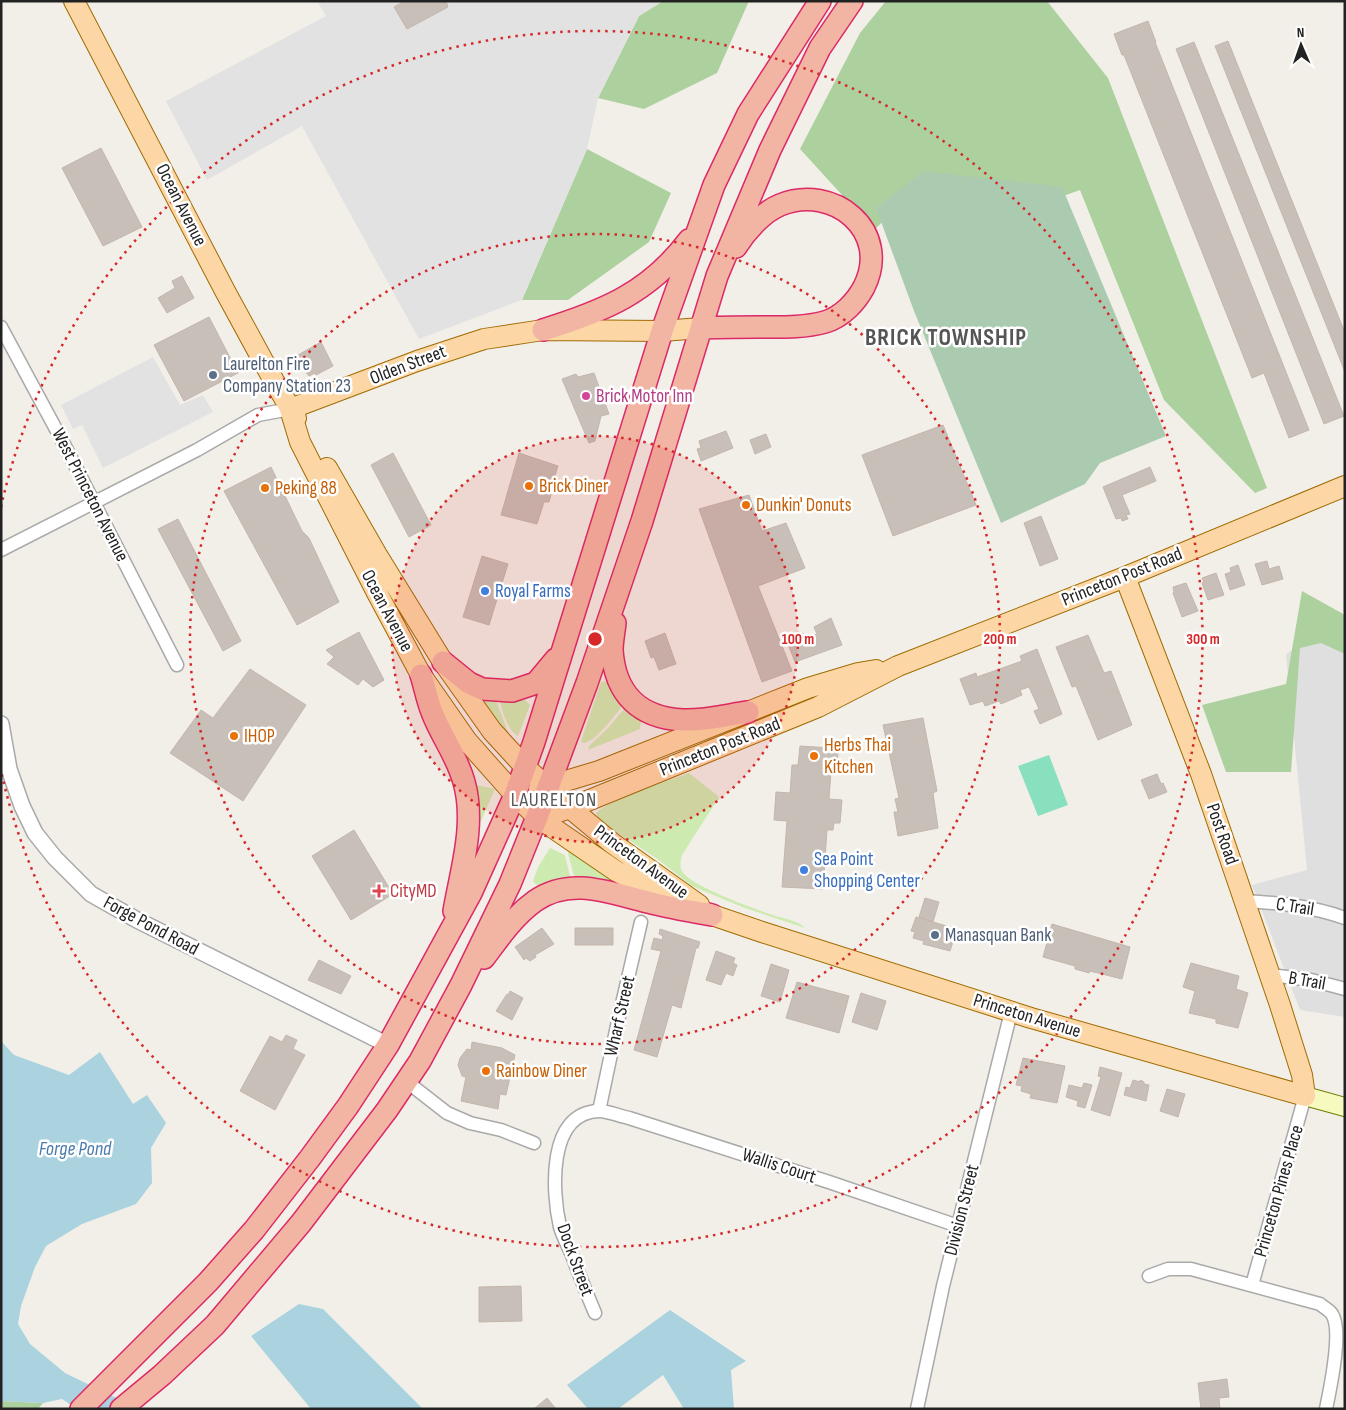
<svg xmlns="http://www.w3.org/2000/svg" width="1346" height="1410" font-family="'Sofia Sans Condensed',sans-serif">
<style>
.residential{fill:#e0dfdf}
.grass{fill:#cdebb0}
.forest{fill:#add19e}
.cemetery{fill:#aacbaf}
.pitch{fill:#88e0be}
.parking{fill:#e2e2e2}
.water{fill:#aad3df}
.building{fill:#c7bfb8;stroke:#c4b6ab}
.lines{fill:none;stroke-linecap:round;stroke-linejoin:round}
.minor-casing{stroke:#a9a9a9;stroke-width:15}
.tertiary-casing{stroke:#a9a9a9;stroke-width:18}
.secondary-casing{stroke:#707d05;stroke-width:20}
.primary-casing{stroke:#a06b00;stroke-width:22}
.trunk-casing{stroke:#dc2a67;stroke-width:24}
.minor{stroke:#fff;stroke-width:12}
.tertiary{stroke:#fff;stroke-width:15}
.secondary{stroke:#f7fabf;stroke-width:18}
.primary{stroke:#fcd6a4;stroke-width:20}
.trunk{stroke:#f2b4a3;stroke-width:21}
.ring{fill:none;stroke:#d62828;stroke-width:2.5;stroke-dasharray:2.5 5}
.service-dot{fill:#5c6f8a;stroke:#fff;stroke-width:2}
.hotel-dot{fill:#d1479c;stroke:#fff;stroke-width:2}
.food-dot{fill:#e8710a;stroke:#fff;stroke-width:2}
.shop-dot{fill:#3f7fe0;stroke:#fff;stroke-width:2}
.health-dot{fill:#e0444e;stroke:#fff;stroke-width:2}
.labels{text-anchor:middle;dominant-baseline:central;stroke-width:5;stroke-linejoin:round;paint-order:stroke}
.street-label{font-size:19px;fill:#222;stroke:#fff}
.service-label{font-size:19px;fill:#4e5e75;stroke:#fff;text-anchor:start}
.hotel-label{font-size:19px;fill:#b23c85;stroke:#fff;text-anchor:start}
.food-label{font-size:19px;fill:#c56008;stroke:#fff;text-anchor:start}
.shop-label{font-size:19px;fill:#366cbe;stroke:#fff;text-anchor:start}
.health-label{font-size:19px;fill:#be3a42;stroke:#fff;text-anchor:start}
.neighbourhood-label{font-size:20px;letter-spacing:1px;fill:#555;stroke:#fff}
.water-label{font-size:20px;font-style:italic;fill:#4a7aab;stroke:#fff}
.district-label{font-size:24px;font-weight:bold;letter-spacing:1px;fill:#555;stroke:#fff}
.centre{fill:#d62828;stroke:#fff;stroke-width:2.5}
.ring-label{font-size:15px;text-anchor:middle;font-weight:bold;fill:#d62828;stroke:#fff;stroke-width:5;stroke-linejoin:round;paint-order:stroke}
</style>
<rect width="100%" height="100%" fill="#f2efe9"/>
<path class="residential" d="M1319,627L1345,639V1017L1300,1010L1252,885L1307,870L1286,655Z"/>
<path class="grass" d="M609,681L623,705C615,715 595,743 583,743L581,741L601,682Z
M480,696L496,700L509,735L475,701Z
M523,698L530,705L518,736C508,731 502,711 500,701Z
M625,708L641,721L640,729L588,750L589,746L608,728Z
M689,773L718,796L719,799L716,802L682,855C681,860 679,866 682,871C690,886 755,909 773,915C783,919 798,920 805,928L742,907L692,886L656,858L607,826L597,816L596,813C614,797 665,782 689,773Z
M472,784L495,789L478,828Z
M566,846L620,882L619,886L575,880Z
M550,848L565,855L571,880L539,888L533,881L538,867Z"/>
<path class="forest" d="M663,1H749L717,73L644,109L598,98L639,16Z
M886,1H1047L1108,78L1267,488L1255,493L1164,400L1080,190L993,221L929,177L874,230L800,149L860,33Z
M587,149L671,193L649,242L568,300H522Z
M1302,591L1345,615V654L1321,643L1300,648L1291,772H1226L1202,705L1286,684Z
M1,1401L43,1403L38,1409H1Z"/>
<path class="cemetery" d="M924,171L1062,187L1166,436L1100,463L1085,484L1001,523L914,311L876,208Z"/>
<path class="pitch" d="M1049,755L1068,805L1038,816L1018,766Z"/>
<path class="parking" d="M317,1H663L639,16L598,98L587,149L522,300L419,339L302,126L207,180L166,101L326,16Z
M153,357L180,405L203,395L213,412L103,468L82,425L73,429L61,405Z"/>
<path class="water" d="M1,1041L14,1055L69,1075L100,1052L133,1104L147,1095L166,1123L151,1148L152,1183L136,1204L82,1224L46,1246L35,1267L21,1306L18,1324L30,1344L65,1373L139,1409H77L62,1399L43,1403L1,1401Z
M299,1304L323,1309L423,1409H311L251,1336Z
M670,1310L746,1361L731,1370L734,1409H684L663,1375L618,1409H588L567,1385Z"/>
<path class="building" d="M405,1H446L448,7L407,29L394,7Z
M1148,21L1156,42H1155L1309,430L1289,438L1264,373L1252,378L1124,55H1122L1114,34Z
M1228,41L1345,333V372L1215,46Z
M1194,42L1344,416L1324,424L1176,49Z
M101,148L142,227L103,246L62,168Z
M182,276L194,298L167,313L158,298L175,288L172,281Z
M209,317L238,373L184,401L154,345Z
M321,342L333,366L316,375L315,373L309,376L303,369L305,368L298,355Z
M594,373L609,414L601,416L595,441L589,443L562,379L576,374L578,377Z
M943,425L976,505L893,536L862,455Z
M726,431L733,448L701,461L697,449L701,448L699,441Z
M766,434L771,447L755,454L750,440Z
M393,453L431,525L409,537L371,465Z
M519,453L558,466L553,482L549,481L548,490L552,491L549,502H544L537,524L501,515Z
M271,467L302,531L309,538L339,602L297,625L224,491Z
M1150,467L1156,481L1122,495L1130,514L1126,515L1128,519L1122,521L1121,518L1116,519L1103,487Z
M749,495L762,531L786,523L805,568L758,586L792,671L762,682L699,509Z
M1041,516L1058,559L1040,566L1024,523Z
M178,519L241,641L223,651L158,529Z
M482,556L508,564L489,625L463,617Z
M1267,561L1269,569L1279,566L1283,579L1262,585L1255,564Z
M1238,565L1245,585L1230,590L1225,574L1231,572L1230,568Z
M1216,573L1224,595L1208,600L1202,583L1204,582L1202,578Z
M1186,583L1198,611L1182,617L1173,593L1174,592L1173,587Z
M831,618L842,645L795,662L786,639L803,633L805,639L817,634L814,627Z
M359,632L384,680L373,687L363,679L358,685L327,664L334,657L326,650Z
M665,633L676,664L659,670L654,657L651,658L645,641Z
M1088,635L1104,673L1111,671L1132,725L1098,740L1076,686L1072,687L1056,647Z
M1037,649L1062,714L1040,724L1034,711L1039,709L1029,687L1020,690L1022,695L1001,704L999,701L985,706L983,701L970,705L960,679L976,673L977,677L1022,661L1020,656Z
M250,669L306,705L243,801L170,753L201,710L213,718Z
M923,718L937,791L933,793L938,828L898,836L894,812H898L895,799L899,798L883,725Z
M800,746L832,748L831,751L838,752L837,771L831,770L829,799L842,800L840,823H834L833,830H827L823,889L782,887L787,821L774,820L776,792L790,793L792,765H798Z
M1157,774L1161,784L1163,783L1167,792L1149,799L1141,780Z
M354,830L393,894L351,920L312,856Z
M925,898L939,902L933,922L919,917Z
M916,917L957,929L950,951L923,944L924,941L913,938L915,932L911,931Z
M1052,924L1130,947L1122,979L1090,971L1089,973L1075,969V966L1043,957Z
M542,928L554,944L535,955L536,957L530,961L526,958L524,960L515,947Z
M575,928H613V945H575Z
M660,929L700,942L698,948H696L681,1008L672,1005L657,1057L634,1050L661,951L651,949L654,938L662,940L663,936L659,934Z
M716,951L735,958L733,963L737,965L733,976L726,973L721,985L706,980Z
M319,960L351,976L341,994L308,980Z
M1191,963L1239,976L1236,989L1248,993L1238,1028L1216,1023V1019L1189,1013L1195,991L1183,987Z
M771,964L789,970L780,1002L761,996Z
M797,982L849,996L839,1033L786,1018Z
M510,991L523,998L512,1020L496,1011L507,994L508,995Z
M861,993L886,1001L877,1030L852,1022Z
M286,1035L297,1040L293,1049L305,1055L275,1110L240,1091L270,1036L282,1042Z
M472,1042L502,1048L515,1055L506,1095L500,1094L498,1109L461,1101L466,1077L462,1076L458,1065L460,1058L467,1049L471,1050Z
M1023,1058L1065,1066L1057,1103L1030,1098L1031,1094L1021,1091L1022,1086L1016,1085Z
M1100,1067L1122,1073L1110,1116L1091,1110L1101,1077L1098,1076Z
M1133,1080L1140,1082V1080L1144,1082V1084L1149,1085L1146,1101L1124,1095L1126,1087L1130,1088Z
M1084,1083L1092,1085L1085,1108L1077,1106L1078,1101L1066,1097L1069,1085L1082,1088Z
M1167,1089L1185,1094L1178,1117L1160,1111Z
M521,1286L522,1321L479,1322V1287Z
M1227,1379L1229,1397L1219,1398L1220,1409H1201L1198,1383Z
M547,1398L556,1409H534Z"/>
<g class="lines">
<g class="minor-casing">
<path id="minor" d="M1,327L65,446L177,665
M1,550L197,450L258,415L290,409
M1245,901C1280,903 1311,906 1345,918
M1270,975L1311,980L1345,989
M406,1081L447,1113L470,1123L501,1130L534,1143
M599,1111L618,1021L641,922
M1149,1276L1168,1269H1191L1320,1304C1323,1307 1329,1310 1332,1314C1343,1331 1330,1389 1326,1409
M1252,1285L1305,1096
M595,1313C587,1294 579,1275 572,1255C568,1246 563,1237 560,1227C552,1192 547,1112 599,1111C608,1111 619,1116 629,1118L829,1182L958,1226
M917,1409L943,1286L1011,1012"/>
</g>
<g class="tertiary-casing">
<path id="tertiary" d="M1,724L9,769L22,806L35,833L55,858L91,894L137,920L388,1045"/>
</g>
<g class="secondary-casing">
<path id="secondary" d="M1305,1096L1345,1107"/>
</g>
<g class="primary-casing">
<path id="primary" d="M74,1L225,291L274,381L296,418
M290,409L300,442L376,591L421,675L467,741L515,795L537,817L616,871L674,902L762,932L1031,1018L1305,1096L1302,1075L1280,1005L1201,774L1125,577
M290,409L417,361L484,339L543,330L662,331L701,328
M327,468L377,555L443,662L492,731L525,767L570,808L612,843L699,905
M539,789L599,771L808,688L858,673L876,670
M558,812L570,808L818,707L898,666L1125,577L1345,486"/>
</g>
<g class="trunk-casing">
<path id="trunk" d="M701,328C720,327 739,327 758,327C781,327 803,328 825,322C842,317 856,302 864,287C892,231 833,183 780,205C763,212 746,231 736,247
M543,330C604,311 649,293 689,240
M615,623C614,632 612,642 612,650C615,694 639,718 683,720C704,721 727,715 748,712
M443,662L469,683L482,689L512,691L536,683L556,659
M421,675C425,687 427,700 432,712C441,736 457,756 464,782C476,824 461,870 454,911
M484,958C499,938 514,916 535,901C571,876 610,893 648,902C669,908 691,911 712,915
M81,1409L208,1282L254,1230L310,1158L348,1106L388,1045L471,893L515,795L534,742L662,331L714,185L748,114L820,1
M121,1409L162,1375L215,1325L301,1223L387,1110L420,1061L461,985L510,884L537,817L587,683L642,521L717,276L770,150L820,48L852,1"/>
</g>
<use href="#minor" class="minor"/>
<use href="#tertiary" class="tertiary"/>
<use href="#secondary" class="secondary"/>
<use href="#primary" class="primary"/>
<use href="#trunk" class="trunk"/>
</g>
<circle cx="595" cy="639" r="203" fill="#d62828" fill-opacity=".12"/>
<g class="ring">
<circle cx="595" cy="639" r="203"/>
<circle cx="595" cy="639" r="405"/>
<path d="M1 507A608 608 0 1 1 1 771"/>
</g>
<g class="service-dot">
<circle cx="213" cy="375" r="5"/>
<circle cx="935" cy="935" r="5"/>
</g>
<circle class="hotel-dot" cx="586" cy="396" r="5"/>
<g class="food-dot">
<circle cx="529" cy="486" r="5"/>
<circle cx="265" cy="488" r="5"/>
<circle cx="746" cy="505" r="5"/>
<circle cx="234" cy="736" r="5"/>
<circle cx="814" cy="756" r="5"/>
<circle cx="486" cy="1071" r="5"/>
</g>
<g class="shop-dot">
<circle cx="485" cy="591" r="5"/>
<circle cx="804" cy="870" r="5"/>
</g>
<path class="health-dot" d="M376.5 883.5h5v5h5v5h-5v5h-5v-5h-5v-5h5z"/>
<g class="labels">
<g class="street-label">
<text transform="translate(181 205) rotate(63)">Ocean Avenue</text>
<text transform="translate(408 365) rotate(-21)">Olden Street</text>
<text transform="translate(90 495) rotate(63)">West Princeton Avenue</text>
<text transform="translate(1122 577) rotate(-22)">Princeton Post Road</text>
<text transform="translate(387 611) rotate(62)">Ocean Avenue</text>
<text transform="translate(720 747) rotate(-22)">Princeton Post Road</text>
<text transform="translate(1222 834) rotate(71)">Post Road</text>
<text transform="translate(641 862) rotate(36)">Princeton Avenue</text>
<text transform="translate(1295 907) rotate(9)">C Trail</text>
<text transform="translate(151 926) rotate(28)">Forge Pond Road</text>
<text transform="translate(1307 981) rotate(10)">B Trail</text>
<text transform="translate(620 1016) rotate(-77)">Wharf Street</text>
<text transform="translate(1027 1016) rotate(17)">Princeton Avenue</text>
<text transform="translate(779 1166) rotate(18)">Wallis Court</text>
<text transform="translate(1279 1191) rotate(-74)">Princeton Pines Place</text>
<text transform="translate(962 1210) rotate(-76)">Division Street</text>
<text transform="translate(575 1260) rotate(70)">Dock Street</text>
</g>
<g class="service-label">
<text x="223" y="364">Laurelton Fire<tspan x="223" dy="22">Company Station 23</tspan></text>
<text x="945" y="935">Manasquan Bank</text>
</g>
<g class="hotel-label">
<text x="596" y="396">Brick Motor Inn</text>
</g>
<g class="food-label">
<text x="539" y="486">Brick Diner</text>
<text x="275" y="488">Peking 88</text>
<text x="756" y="505">Dunkin' Donuts</text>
<text x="244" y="736">IHOP</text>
<text x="824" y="745">Herbs Thai<tspan x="824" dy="22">Kitchen</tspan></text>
<text x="496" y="1071">Rainbow Diner</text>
</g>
<g class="shop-label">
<text x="495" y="591">Royal Farms</text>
<text x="814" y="859">Sea Point<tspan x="814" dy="22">Shopping Center</tspan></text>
</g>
<g class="health-label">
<text x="390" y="891">CityMD</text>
</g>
<g class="neighbourhood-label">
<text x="554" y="800">LAURELTON</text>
</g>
<g class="water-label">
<text x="75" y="1149">Forge Pond</text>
</g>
<g class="district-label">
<text x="946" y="337">BRICK TOWNSHIP</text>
</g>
</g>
<circle cx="595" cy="639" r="8" class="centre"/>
<g class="ring-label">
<text x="798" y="644">100 m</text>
<text x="1000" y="644">200 m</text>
<text x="1203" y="644">300 m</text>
</g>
<rect width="1346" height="1410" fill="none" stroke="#222222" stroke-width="5"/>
<g transform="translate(1301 45) rotate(358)" stroke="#ffffff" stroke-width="4" paint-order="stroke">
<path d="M0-4L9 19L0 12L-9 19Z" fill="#222222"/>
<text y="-8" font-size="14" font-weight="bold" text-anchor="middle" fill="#222222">N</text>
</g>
</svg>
